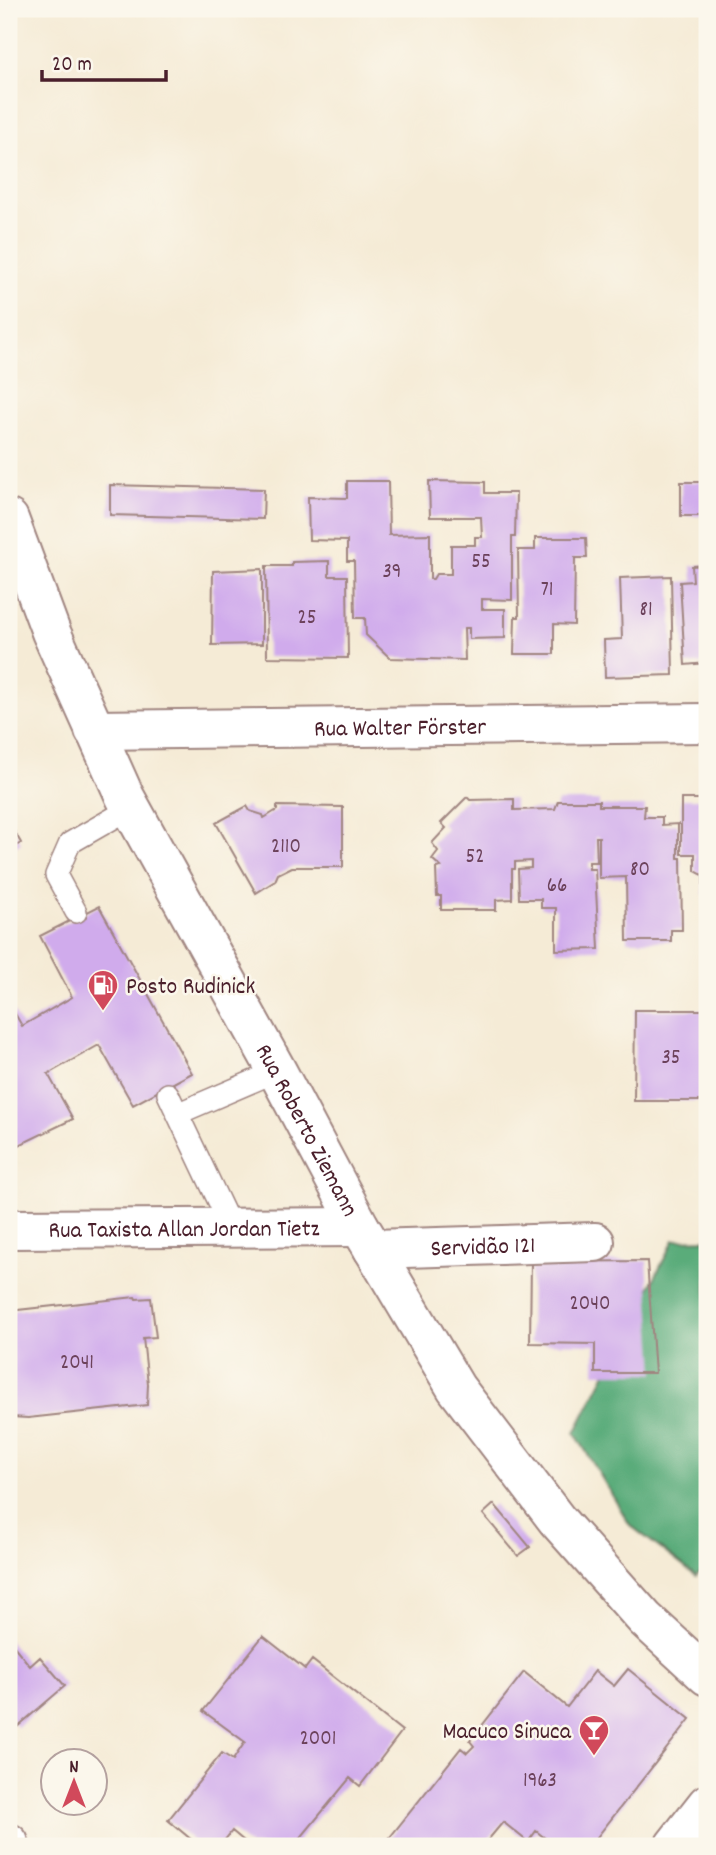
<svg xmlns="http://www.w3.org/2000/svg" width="716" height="1855" viewBox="0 0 716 1855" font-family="Dekko,sans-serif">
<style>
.forest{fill:#5aac7a;stroke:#526652;stroke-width:2}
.building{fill:#d0abec}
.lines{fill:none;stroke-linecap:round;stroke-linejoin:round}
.service-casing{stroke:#a08580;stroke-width:24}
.minor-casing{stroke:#a08580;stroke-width:42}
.secondary-casing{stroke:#a08580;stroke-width:42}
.service{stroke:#fff;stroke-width:21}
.minor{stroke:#fff;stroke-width:38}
.secondary{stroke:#fff;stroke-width:38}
.labels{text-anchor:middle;stroke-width:5;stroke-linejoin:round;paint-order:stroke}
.number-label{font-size:21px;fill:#6c425b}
.street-label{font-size:24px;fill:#4a1f2b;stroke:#fbf7ec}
.poi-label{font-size:24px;fill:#4a1f2b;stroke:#fbf7ec;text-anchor:start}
</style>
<rect width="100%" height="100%" fill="#fbf7ec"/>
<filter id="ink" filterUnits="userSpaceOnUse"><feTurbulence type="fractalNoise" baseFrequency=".0143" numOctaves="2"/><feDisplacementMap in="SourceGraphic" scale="14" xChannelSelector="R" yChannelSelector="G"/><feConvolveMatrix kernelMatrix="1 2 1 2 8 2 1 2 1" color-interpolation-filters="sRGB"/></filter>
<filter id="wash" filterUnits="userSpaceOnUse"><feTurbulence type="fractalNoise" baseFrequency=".00686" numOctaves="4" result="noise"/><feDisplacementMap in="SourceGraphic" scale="28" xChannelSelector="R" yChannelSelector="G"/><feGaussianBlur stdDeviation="1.57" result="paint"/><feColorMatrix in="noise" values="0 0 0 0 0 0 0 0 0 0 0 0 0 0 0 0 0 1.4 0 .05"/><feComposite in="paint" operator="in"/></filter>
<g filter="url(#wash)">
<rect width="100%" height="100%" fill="#f5ebd6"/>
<path class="forest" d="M707 1239V1566L696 1576 630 1525 575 1433 674 1240Z"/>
<g id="blocks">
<path class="building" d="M347 481H388L389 535 430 534V579H433L436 574H451V545H475V537H482L481 517H430L429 481 485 482V493H516L515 537H512V600L482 599V609H505V638L469 639V628H464L465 660 390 658 366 635 365 618H355L354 561H347V541L309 540 308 497 347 498Z
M681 482H707V516H681Z
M110 485 264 489 263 519 110 515Z
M535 538H586L587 558H575L574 625 554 624V654H514L515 617H519L518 550H535Z
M329 561V576H347L348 658 267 657 266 566H292V562Z
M707 565V663L685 665 680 582 693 581 692 566Z
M262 569V644L212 645 213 571Z
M671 576 673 675 605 677 604 640 622 639 620 578Z
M467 797 470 800 514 799V810L555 809 558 801H599V806H645L644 817H662V825L678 824V858H681L682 930H671V941H627L626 877 599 878V837H596L597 862H589V869H595L599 949 556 950V908H541V899H519L518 869 531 868V861L515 862V869H512V899L496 900V910H441V896H437L436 868 441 867 432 859 438 851 432 843 446 828 441 823Z
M681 799H707V894H703V875L695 871V854H681Z
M247 806 250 811 263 815 264 818 277 810V806L343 807V867H292L278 874 275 881 256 893 216 823Z
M9 822 21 843 11 849 9 846Z
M99 906 192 1073 133 1105 99 1045 48 1074 73 1119 9 1150V1003L22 1026 72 997 40 936Z
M635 1010H707V1101H634Z
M647 1261 655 1373H595V1344L530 1343 531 1262Z
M135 1297 136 1299 151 1298 156 1337 143 1338 148 1384 147 1405 28 1418 12 1417 9 1406V1311Z
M494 1504 530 1547 518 1556 483 1514Z
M263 1636 305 1669 312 1660 402 1731 360 1786 350 1778 294 1846H250L232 1831 220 1846H199L168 1820 222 1753 233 1760 245 1742 203 1711Z
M9 1640 30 1666 40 1657 65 1686 17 1727 9 1717Z
M628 1669 690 1719 590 1846H580L574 1842 570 1846H555L536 1831 528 1842 503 1822 483 1846H383L461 1748 467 1753 474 1746 470 1741 524 1672 567 1707 595 1671 614 1686Z"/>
</g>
</g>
<g filter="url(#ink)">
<use href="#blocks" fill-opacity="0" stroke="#a08580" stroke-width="2"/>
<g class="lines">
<g class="service-casing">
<path id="service" d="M76 912 56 875 70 843 131 808
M168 1094 232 1229
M179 1113 277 1071"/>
</g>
<g class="minor-casing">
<g id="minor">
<path id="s1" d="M94 730 707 723"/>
<path id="s2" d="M9 1229 360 1227"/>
<path id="s3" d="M373 1249 595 1242"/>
<path d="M674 1846 707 1804"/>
</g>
</g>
<g class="secondary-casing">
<g id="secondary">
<path id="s4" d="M9 519 51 632 125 797 277 1071 360 1227 456 1388 557 1520 645 1619 707 1676"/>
<path d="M9 1843 10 1846"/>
</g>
</g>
<use href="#service" class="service"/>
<use href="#minor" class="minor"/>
<use href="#secondary" class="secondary"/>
</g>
</g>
<defs>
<g id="fuel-pin" transform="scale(1.575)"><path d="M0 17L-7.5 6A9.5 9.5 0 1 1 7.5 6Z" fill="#d1495b" stroke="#fbf7ec"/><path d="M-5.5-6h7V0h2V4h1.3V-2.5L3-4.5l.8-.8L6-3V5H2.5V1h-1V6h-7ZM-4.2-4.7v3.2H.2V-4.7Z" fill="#fff"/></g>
<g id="bar-pin" transform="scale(1.575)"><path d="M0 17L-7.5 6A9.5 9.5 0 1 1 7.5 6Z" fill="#d1495b" stroke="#fbf7ec"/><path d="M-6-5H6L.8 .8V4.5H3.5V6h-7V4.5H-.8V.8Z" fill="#fff"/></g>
</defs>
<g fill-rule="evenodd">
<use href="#fuel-pin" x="103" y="985"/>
<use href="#bar-pin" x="594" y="1730"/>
</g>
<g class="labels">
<g class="number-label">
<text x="481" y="567">55</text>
<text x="392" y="577">39</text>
<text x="547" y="595">71</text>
<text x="646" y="615">81</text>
<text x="307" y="623">25</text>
<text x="286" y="852">2110</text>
<text x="475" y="862">52</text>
<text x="640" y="875">80</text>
<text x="557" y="891">66</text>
<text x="671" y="1063">35</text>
<text x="590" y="1309">2040</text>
<text x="77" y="1368">2041</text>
<text x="318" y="1744">2001</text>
<text x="540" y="1786">1963</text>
</g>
<g class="street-label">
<text dy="8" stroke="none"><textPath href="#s1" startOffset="306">Rua Walter Förster</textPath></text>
<text dy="8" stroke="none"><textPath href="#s4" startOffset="681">Rua Roberto Ziemann</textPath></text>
<text dy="8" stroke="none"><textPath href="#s2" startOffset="175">Rua Taxista Allan Jordan Tietz</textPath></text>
<text dy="8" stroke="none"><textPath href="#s3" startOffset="110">Servidão 121</textPath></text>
</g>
<g class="poi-label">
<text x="126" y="993">Posto Rudinick</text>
<text x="571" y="1738" text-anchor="end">Macuco Sinuca</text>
</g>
</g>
<rect width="716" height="1855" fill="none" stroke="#fbf7ec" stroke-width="35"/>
<g transform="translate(74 1782)"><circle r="33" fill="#fbf7ec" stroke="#b4a19f" stroke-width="2"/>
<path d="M0-5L12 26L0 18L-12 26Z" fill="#d1495b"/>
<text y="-10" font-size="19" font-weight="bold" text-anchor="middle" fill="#4a1f2b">N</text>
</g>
<path d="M42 70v10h124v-10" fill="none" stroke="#4a1f2b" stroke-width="3.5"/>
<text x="52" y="70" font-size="21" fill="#4a1f2b" stroke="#fbf7ec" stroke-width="5" paint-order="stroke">20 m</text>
</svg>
